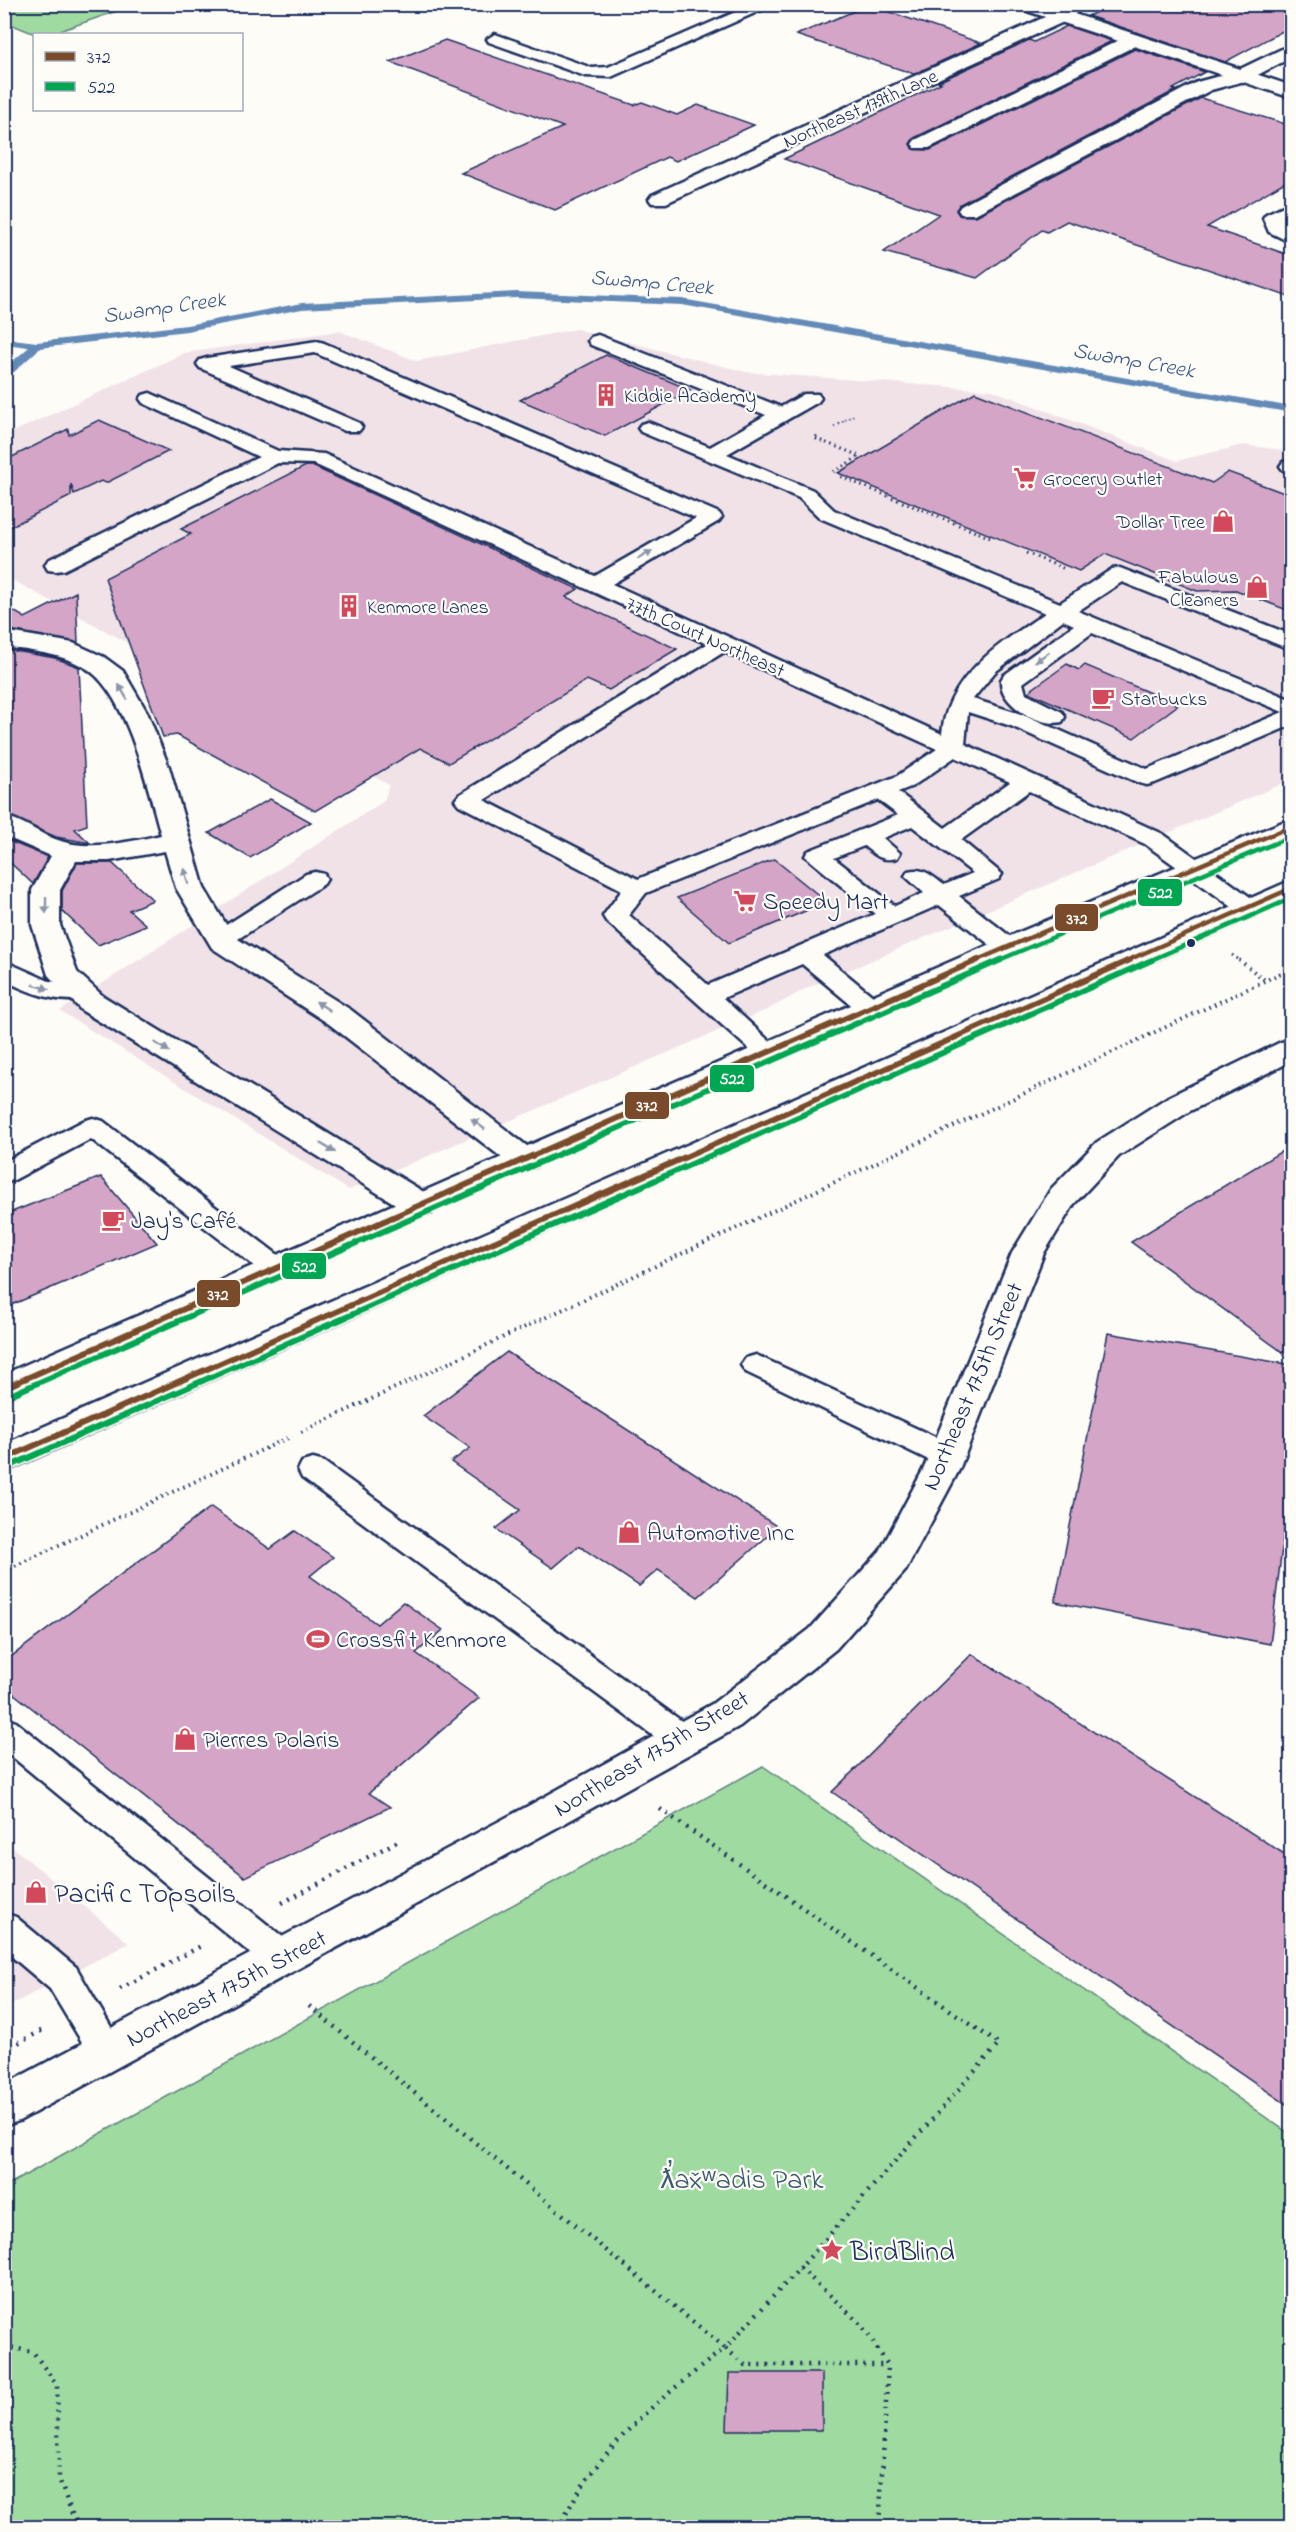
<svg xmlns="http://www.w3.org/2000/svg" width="1296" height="2532" viewBox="0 0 1296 2532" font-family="'Indie Flower',sans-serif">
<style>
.built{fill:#f1e2e8}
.green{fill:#9fdaa0;stroke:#5d847f;stroke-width:1.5}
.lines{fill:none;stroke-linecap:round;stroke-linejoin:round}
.stream{fill:#648ab6;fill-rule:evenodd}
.building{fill:#d4a5c6;stroke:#1b2f5e;stroke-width:1.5}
.lane-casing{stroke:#1b2f5e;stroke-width:5}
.street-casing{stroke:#1b2f5e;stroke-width:5}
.secondary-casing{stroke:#1b2f5e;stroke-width:5}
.primary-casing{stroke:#1b2f5e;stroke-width:5}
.path-far3{stroke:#1b2f5e;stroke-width:2;stroke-dasharray:1 3;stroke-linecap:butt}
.path-far2{stroke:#1b2f5e;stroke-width:3;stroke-dasharray:1.5 4;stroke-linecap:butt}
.path-far1{stroke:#1b2f5e;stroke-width:4;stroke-dasharray:1.5 4.5;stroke-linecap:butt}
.path{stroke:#1b2f5e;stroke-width:4.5;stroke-dasharray:2 6;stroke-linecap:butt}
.lane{fill:#fdfcf7;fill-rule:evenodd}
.street{fill:#fdfcf7;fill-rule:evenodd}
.secondary{fill:#fdfcf7;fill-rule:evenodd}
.primary{fill:#fdfcf7;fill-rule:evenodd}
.bus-1-far1-casing{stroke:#fdfcf7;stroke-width:8}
.bus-1-casing{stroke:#fdfcf7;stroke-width:10}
.bus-2-far1-casing{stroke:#fdfcf7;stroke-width:8}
.bus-2-casing{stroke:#fdfcf7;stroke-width:10}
.bus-1-far1{stroke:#7a4b2a;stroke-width:4.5}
.bus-1{stroke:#7a4b2a;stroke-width:6}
.bus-2-far1{stroke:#00a651;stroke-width:4.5}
.bus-2{stroke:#00a651;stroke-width:6}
.oneway{fill:#8c96aa}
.bus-dot{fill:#1b2f5e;stroke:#fdfcf7;stroke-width:2}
.labels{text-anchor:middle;stroke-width:4.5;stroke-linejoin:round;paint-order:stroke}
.far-street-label{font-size:20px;fill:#1b2f5e;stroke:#fdfcf7}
.far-poi-label{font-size:20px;fill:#1b2f5e;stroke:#fdfcf7;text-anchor:start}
.far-water-label{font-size:22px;font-style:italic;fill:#3f5d8a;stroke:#fdfcf7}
.poi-label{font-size:24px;fill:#1b2f5e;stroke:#fdfcf7;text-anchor:start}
.street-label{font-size:24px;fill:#1b2f5e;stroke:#fdfcf7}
.near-poi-label{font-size:28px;fill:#1b2f5e;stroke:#fdfcf7;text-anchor:start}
.near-park-label{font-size:28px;fill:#3c5a6e;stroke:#fdfcf7}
.line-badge{stroke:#fdfcf7;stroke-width:2}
.badge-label{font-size:16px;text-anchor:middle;font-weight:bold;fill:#fff}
</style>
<rect width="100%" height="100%" fill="#fdfcf7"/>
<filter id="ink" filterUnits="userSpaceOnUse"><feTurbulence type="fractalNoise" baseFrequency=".0167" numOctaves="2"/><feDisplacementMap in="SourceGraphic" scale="12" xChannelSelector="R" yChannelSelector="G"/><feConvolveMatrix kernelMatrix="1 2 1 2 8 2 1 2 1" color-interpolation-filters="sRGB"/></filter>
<g filter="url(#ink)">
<path class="built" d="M576 329 746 372 992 390 1177 461 1243 445 1291 451V780L805 989 769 1009 349 1190 60 1011 384 801 389 785 5 576 4 436 185 353 339 331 417 361Z
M4 1840 129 1943 5 2008H4Z"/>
<path class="green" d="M4 5 5 4 134 5 51 34H35L5 22Z
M763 1766 1291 2135V2527H5L4 2187Z"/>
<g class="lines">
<path class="stream" d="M516 292 682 299 1292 407V413L682 305 516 298 302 309 187 331 40 348 14 372 4 376V369L29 347 4 344V338L37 342 187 325 302 303Z"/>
</g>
<path class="building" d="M1113 4H1292V26L1225 62 1088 16Z
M869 5 981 43 914 74 796 35Z
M1067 26 1112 41 914 138 910 144 913 149 930 150 1135 49 1205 72 1173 89 1176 90 960 204 956 210 959 215 976 216 1201 98 1292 126V178L1207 227 1292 256V298L1067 221 1047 232 1042 230 977 278 884 252 939 214 784 159 941 83 938 82 1029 40 1034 42Z
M445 40 634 105 642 102 677 115 698 105 754 125 676 161 667 157 555 210 461 173 563 127 390 62Z
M606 355 691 390 605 436 520 400Z
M975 392 1212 483 1228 472 1292 496V612L1236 590 1197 591 1105 554 1079 571 838 473Z
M99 420 169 451 106 483 101 481 74 494 71 484V496L4 530V461L68 429 69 435Z
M306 466H312L578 589 566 597 677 649 609 690 587 680 449 763 420 748 315 811 177 735 163 737 105 578 191 534 181 529Z
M76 592 78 643 4 629V605L25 618Z
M4 649 55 658 79 667 87 825 75 829 90 843 56 837 4 814Z
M1067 664 1079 670 1085 665 1178 705 1134 738 1028 692Z
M270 799 311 822 250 858 209 833Z
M4 839 48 857 33 884 4 857Z
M774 859 827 902 729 943 677 898Z
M77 863H112L153 900 129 910 146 925 98 945 62 911V891Z
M1292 1145V1359L1131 1242Z
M101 1177 157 1243 4 1308V1215Z
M1108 1333 1292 1365V1468L1270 1644 1055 1602Z
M507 1352 778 1527 698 1597 658 1570 639 1586 579 1546 553 1568 496 1529 520 1510 451 1462 470 1448 423 1416Z
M211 1507 270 1549 295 1531 333 1557 310 1576 377 1624 403 1602 443 1630 416 1653 479 1698 369 1793 390 1807 245 1877 4 1686V1662Z
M972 1654 1292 1859V2108L832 1792Z
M729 2373H822V2430H727Z"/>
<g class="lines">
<g class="lane-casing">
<path id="lane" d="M754 4H775L611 77 585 76 489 42 487 39 495 34 592 68 608 67Z
M598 335 781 407 804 394H818L821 398 818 402 727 454 813 490 834 510 1060 603 1112 569 1120 568 1292 635V650L1122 582 1078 611 1292 700V725L1155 783 1147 785 1139 783 1011 726 968 712 965 744 1163 834 1257 902 1260 907 1257 912 1248 914 1239 912 1145 844 1029 791 961 840 1002 874 999 879 959 896 1017 942 1021 947 1017 952 1008 955 999 952 939 905 823 955 880 1002 884 1008 880 1014 871 1016 862 1014 802 964 723 998 781 1052 777 1058 768 1060 759 1058 606 921 603 916 622 890 459 805 455 800 459 795 707 644 314 464 278 463 64 570 56 571 48 570 45 565 48 560 259 457 143 403 140 399 143 395 150 393 278 451 324 454 595 576 696 518 315 353 229 366 359 423 362 427 359 431H345L200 368 197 364 200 360 207 358 317 341 324 343 719 513 722 517 719 521 612 584 942 734C947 676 1001 643 1045 613L820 518 799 498 641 432 638 428 641 424 648 422 710 447 766 415 591 345 588 341 591 337ZM1063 620 1074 625 1004 675 1001 680C999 705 1040 727 1062 722L1065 717 1062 712 1026 694 1023 683 1092 633 1283 712 1147 769 1027 716 973 699 995 672ZM724 652 937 749 897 776 638 879 484 800ZM955 757 1010 782 945 828 898 792 913 786ZM878 800 898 815 808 851 805 856 875 914 708 985 629 915 646 893ZM912 826 973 873 944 885C932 876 924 867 908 871L905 876 924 893 895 906 834 858 864 846C875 855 882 862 897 858L900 853 883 838Z
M1290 460H1292V473L1283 470 1280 466 1283 462Z
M315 872 324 874 327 879 324 884 230 944 221 947 212 944 208 939 212 934 306 874Z
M4 961 49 981 90 986 94 992 90 998C62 1005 29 993 4 980Z
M93 1118 103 1121 286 1261 290 1268 286 1275 276 1278 266 1275 91 1139 14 1180 4 1183V1162L83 1121Z
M756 1355 957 1447 961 1455 957 1463 946 1466 935 1463 746 1372 741 1365 746 1358Z
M313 1459 324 1462 694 1730 699 1739 694 1748 682 1752 670 1748 302 1478 298 1470 302 1462Z
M4 1718 16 1722 294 1946 299 1957 294 1968 281 1972 268 1968 4 1750Z
M4 1913 16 1917 76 1967 125 2051 120 2062 107 2067 94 2062 50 1989 4 1950Z"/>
</g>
<g class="street-casing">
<path id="street" d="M1065 4H1086L1068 20 666 203H652L649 199 652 195 1056 12Z
M1132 34 1139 36 1141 40 1139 44 929 148H915L912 144 915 140Z
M1292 44V57L1248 80 1211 90 975 214H961L958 210 961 206 1197 82 1234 72Z
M1292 202V216L1284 220 1285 225 1292 228V243L1269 232 1263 218 1266 214Z
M4 631 73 643 104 657 123 671 147 712 169 767 204 888 233 936 351 1010 536 1153 541 1160 536 1167 525 1170 514 1167 329 1024 212 948 176 888 165 851 109 861H76L60 890V925L77 972 103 996 432 1197 437 1205 432 1213 421 1216 410 1213 81 1010 48 975 32 925V890L51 856 4 836V816C22 820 38 833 55 839 88 852 128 842 161 835 148 790 127 690 84 667 59 653 32 651 4 647Z"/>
</g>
<g class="secondary-casing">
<path id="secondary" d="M1015 4H1044L1292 86V98L1018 8Z
M1292 1040V1061L1190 1111 1119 1156 1074 1204 1044 1253 959 1470 911 1560 906 1570 836 1649 740 1726 556 1828 19 2121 4 2126V2085L528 1806 712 1704 810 1629 880 1551 923 1470 1012 1253 1051 1189 1097 1142 1168 1097 1281 1042Z"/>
</g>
<g class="primary-casing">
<path id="primary" d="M1292 818V836L1018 953 4 1400V1374L998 941Z
M1292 880V899L4 1472V1444Z"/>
</g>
<path class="path-far3" d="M842 422 854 415"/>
<path class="path-far2" d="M834 427 844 421
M817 436 814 438 860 456 833 472
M841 477 993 539
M1026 553 1065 569
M1232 955 1241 961"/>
<path class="path-far1" d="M1239 960 1265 980
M301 1432 1292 968
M4 1571 292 1436"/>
<path class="path" d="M660 1809 999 2044 800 2268
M282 1903 400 1840
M120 1989 201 1946
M309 2006 725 2348 800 2268 861 2324 888 2365 879 2528
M4 2050 45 2029
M4 2346 33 2352 57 2385 59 2479 74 2519 84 2528
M559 2528C597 2447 656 2402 725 2348L745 2365H887"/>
<use href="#lane" class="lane"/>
<use href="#street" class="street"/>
<use href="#secondary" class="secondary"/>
<use href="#primary" class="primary"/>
<g class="bus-1-far1-casing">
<path id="bus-1-far1" d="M975 961 1292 826
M1126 961 1292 888"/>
</g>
<g class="bus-1-casing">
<path id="bus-1" d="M4 1388 978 960
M4 1459 1130 960"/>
</g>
<g class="bus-2-far1-casing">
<path id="bus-2-far1" d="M997 961 1292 836
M1149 961 1292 898"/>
</g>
<g class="bus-2-casing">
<path id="bus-2" d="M8 1396 1001 960
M8 1467 1152 960"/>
</g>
<use href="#bus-1-far1" class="bus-1-far1"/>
<use href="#bus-1" class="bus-1"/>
<use href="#bus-2-far1" class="bus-2-far1"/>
<use href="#bus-2" class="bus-2"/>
</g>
<defs><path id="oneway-solid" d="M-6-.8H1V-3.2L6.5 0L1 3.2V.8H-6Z" transform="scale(1.5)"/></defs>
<g class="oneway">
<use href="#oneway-solid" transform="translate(645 555) rotate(-30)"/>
<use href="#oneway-solid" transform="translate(1042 657) rotate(146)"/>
<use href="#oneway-solid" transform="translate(123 692) rotate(-120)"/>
<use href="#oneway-solid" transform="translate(186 876) rotate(-106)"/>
<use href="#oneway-solid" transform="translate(46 905) rotate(90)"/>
<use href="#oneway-solid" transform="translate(41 987) rotate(17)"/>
<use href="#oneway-solid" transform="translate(323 1006) rotate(-147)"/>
<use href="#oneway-solid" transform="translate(162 1047) rotate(32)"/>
<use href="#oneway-solid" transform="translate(478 1124) rotate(-142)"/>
<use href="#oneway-solid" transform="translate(328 1148) rotate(31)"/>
</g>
</g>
<defs>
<g id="building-bare" transform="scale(1.8)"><path d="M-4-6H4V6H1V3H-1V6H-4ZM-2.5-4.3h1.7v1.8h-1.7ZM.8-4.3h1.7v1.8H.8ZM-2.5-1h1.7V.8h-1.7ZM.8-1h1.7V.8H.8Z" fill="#d1495b" stroke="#fdfcf7" stroke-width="2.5" paint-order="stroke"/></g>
<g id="supermarket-bare" transform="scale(1.8)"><path d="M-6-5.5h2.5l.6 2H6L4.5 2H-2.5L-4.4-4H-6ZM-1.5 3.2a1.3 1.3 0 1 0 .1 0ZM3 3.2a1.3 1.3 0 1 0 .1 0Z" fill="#d1495b" stroke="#fdfcf7" stroke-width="2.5" paint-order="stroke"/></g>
<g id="shop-bare" transform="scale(1.8)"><path d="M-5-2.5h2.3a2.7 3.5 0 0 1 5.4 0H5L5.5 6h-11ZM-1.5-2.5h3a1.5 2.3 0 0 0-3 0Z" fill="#d1495b" stroke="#fdfcf7" stroke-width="2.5" paint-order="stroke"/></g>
<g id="cafe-bare" transform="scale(1.8)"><path d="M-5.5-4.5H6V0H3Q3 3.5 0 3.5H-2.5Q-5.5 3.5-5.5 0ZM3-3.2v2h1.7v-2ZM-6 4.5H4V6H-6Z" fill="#d1495b" stroke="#fdfcf7" stroke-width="2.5" paint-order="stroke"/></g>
<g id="stadium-bare" transform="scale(1.8)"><path d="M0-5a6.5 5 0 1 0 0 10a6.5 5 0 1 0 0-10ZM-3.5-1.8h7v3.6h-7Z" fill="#d1495b" stroke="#fdfcf7" stroke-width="2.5" paint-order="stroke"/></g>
<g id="sight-bare" transform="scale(1.8)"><path d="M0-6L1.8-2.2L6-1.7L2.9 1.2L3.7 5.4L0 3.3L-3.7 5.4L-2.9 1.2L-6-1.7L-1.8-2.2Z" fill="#d1495b" stroke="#fdfcf7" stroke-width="2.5" paint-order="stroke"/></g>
</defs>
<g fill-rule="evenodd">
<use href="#building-bare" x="606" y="395"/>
<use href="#supermarket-bare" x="1025" y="478"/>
<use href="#shop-bare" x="1223" y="521"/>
<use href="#shop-bare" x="1257" y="587"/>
<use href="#building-bare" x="349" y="606"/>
<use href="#cafe-bare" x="1103" y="698"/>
<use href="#supermarket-bare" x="745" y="901"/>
<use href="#cafe-bare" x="113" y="1220"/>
<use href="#shop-bare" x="629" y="1532"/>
<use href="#stadium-bare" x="318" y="1639"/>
<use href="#shop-bare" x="185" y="1739"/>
<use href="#shop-bare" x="36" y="1892"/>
<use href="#sight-bare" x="832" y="2250"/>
</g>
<circle class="bus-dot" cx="1191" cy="943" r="5"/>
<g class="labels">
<g class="far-street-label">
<text transform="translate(860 108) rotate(-24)" y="7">Northeast 179th Lane</text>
<text transform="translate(706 636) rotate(24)" y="7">77th Court Northeast</text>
</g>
<g class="far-poi-label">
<text x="624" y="402">Kiddie Academy</text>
<text x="1043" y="485">Grocery Outlet</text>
<text x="1205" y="528" text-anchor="end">Dollar Tree</text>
<text x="1239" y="583" text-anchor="end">Fabulous<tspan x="1239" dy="23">Cleaners</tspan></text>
<text x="367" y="613">Kenmore Lanes</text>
<text x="1121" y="705">Starbucks</text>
</g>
<g class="far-water-label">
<text transform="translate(652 281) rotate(5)" y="8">Swamp Creek</text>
<text transform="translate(164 306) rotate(-8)" y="8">Swamp Creek</text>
<text transform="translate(1134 359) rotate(10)" y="8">Swamp Creek</text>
</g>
<g class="poi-label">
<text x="763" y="909">Speedy Mart</text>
<text x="131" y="1228">Jay's Café</text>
<text x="647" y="1540">Automotive Inc</text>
<text x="336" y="1647">Crossfit Kenmore</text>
<text x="203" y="1747">Pierres Polaris</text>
</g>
<g class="street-label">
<text transform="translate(972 1386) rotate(-67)" y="8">Northeast 175th Street</text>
<text transform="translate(651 1753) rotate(-31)" y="8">Northeast 175th Street</text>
<text transform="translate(226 1988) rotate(-28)" y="8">Northeast 175th Street</text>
</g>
<g class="near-poi-label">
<text x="54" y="1902">Pacific Topsoils</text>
<text x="850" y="2260">BirdBlind</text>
</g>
<g class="near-park-label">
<text x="742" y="2188">ƛ̕ax̌ʷadis Park</text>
</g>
</g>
<g class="line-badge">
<rect x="1137" y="878" width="46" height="29" rx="6" fill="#00a651"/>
<rect x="1054" y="903" width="45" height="29" rx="6" fill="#7a4b2a"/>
<rect x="709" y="1064" width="46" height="29" rx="6" fill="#00a651"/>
<rect x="624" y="1091" width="46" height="29" rx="6" fill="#7a4b2a"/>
<rect x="281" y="1252" width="46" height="28" rx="6" fill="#00a651"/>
<rect x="196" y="1279" width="45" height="29" rx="6" fill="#7a4b2a"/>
</g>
<g class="badge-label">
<text x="1160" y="898">522</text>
<text x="1077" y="924">372</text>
<text x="732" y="1084">522</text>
<text x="647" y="1111">372</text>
<text x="304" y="1272">522</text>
<text x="218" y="1300">372</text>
</g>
<rect width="1296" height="2532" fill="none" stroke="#fdfcf7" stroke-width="24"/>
<rect x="12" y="12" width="1272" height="2508" fill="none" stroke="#1b2f5e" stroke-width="2" filter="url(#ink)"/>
<rect x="33" y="33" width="210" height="78" fill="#fdfcf7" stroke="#a3aaba" stroke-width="1.5"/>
<rect x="45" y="52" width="30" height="9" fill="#7a4b2a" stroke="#a3aaba" stroke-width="1.5"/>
<text x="87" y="63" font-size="18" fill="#1b2f5e">372</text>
<rect x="45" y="82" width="30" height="9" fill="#00a651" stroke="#a3aaba" stroke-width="1.5"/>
<text x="87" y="93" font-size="18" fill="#1b2f5e">522</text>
</svg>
